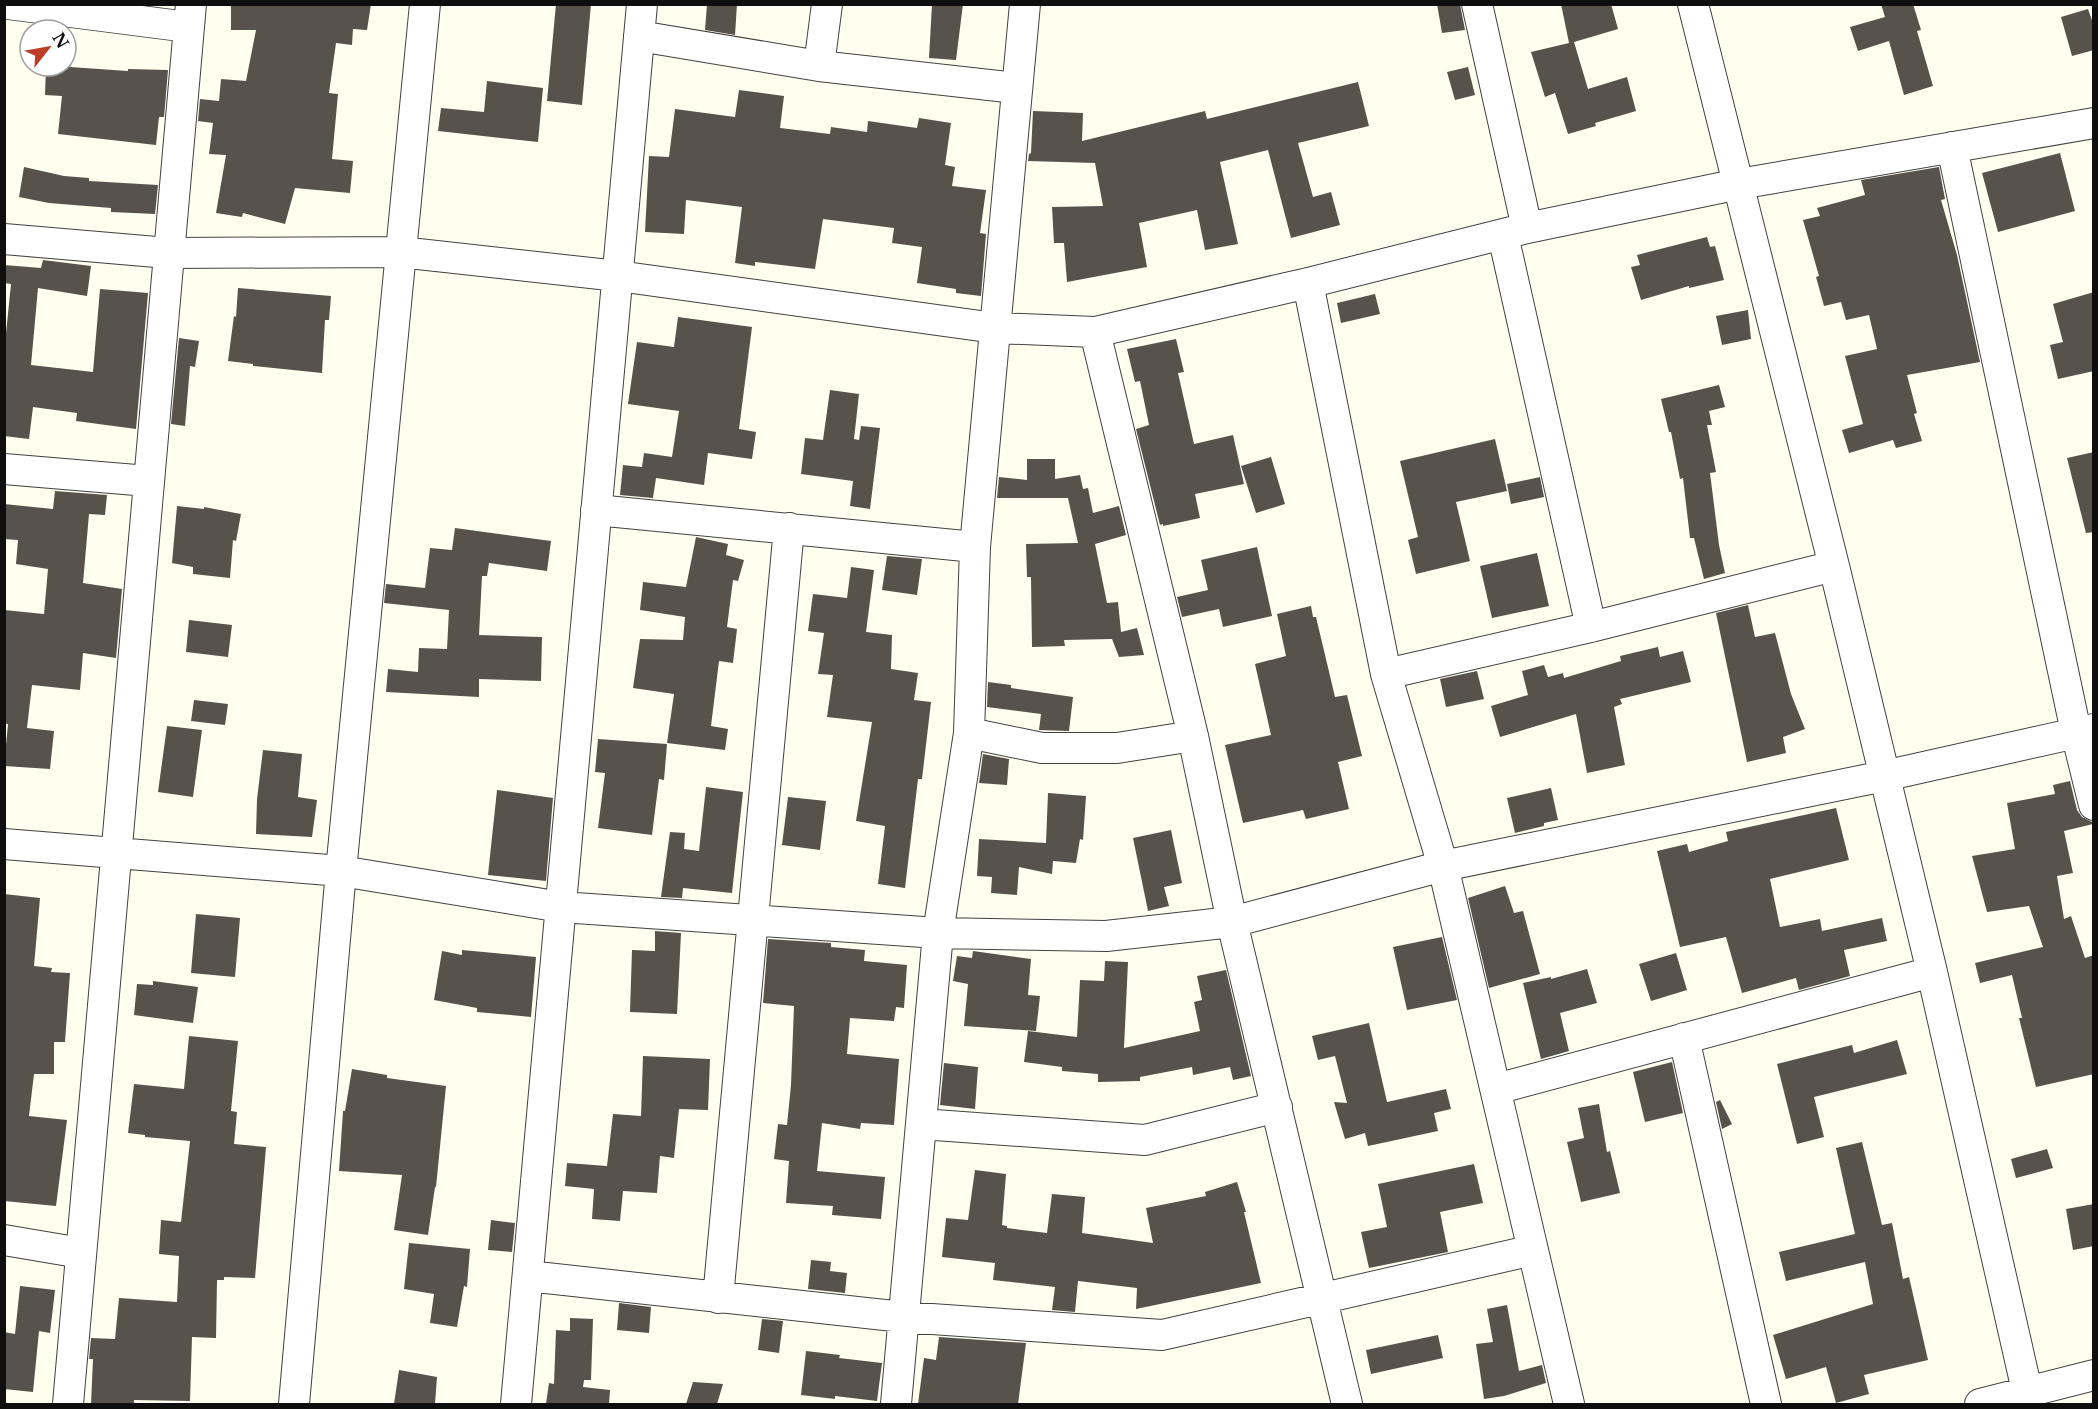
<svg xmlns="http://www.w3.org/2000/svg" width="2098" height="1409" viewBox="0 0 2098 1409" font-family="'Libre Baskerville',serif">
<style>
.building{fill:#57524b}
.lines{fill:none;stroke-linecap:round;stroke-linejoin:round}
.minor-casing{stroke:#414141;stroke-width:32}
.minor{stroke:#fff;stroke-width:30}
</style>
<rect width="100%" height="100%" fill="#fffff0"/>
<path class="building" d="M231 4H371L367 30 353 29 352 45 336 43 329 93 338 94 332 159 353 161 350 193 295 188 285 224 243 213 242 217 216 213 226 155 209 154 213 123 198 121 200 99 219 101 221 79 246 81 256 30H231Z
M556 4H591L582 105 547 101Z
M707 4H737L735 35 705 30Z
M932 4H963L956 60 929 58Z
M1437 4H1460L1465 30 1442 33Z
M1561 4H1611L1618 29 1574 42 1588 89 1627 77 1636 111 1595 123 1596 126 1568 134 1555 93 1545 97 1531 52 1569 43Z
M1881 4H1913L1921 30 1917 31 1933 86 1904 95 1889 41 1858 51 1850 27 1885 17Z
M2088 9 2094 26V50L2072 56 2061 17Z
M66 56H71L70 67 128 71V69L168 70 164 117H159L156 145 58 134 62 96 45 95 46 66H66Z
M1468 67 1475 95 1455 100 1447 72Z
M487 81 543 88 538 142 438 131 441 108 484 112Z
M1358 82 1369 126 1298 143 1313 197 1331 192 1340 225 1291 238 1268 150 1220 162 1238 244 1205 250 1197 210 1139 223 1147 267 1067 282 1064 243H1054L1052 207 1103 206 1095 163 1028 161 1029 154 1031 153 1033 111 1083 113 1082 141 1205 111 1207 119Z
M739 90 784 96 780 128 830 134 831 127 867 132 868 121 917 128 919 118 951 123 945 165 955 167 952 186 986 190 980 233 986 234 981 296 956 293V289L917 283 922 247 892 243 894 228 823 219 815 269 755 262V266L735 263 742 207 686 200 684 234 645 232 649 156 669 157 675 109 735 117Z
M2060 153 2075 211 1998 232 1982 173Z
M24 167 64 176 89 178V181L158 185 155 214 111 212V208L49 203 19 197Z
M1939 167 1945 199 1941 200 1957 255 1980 362 1907 375 1917 413 1914 414 1922 441 1896 448 1893 440 1849 453 1842 430 1863 424 1845 356 1877 349 1869 315 1846 320 1841 302 1824 306 1816 277 1819 276 1803 220 1820 216 1817 208 1865 195 1861 180Z
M1707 237 1710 247 1715 246 1724 280 1689 288V286L1641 300 1631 267 1640 265 1637 255Z
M43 260 91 266 87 296 38 288 31 365 93 372 100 289 148 293 136 429 76 421 77 413 33 407 29 439 4 436V353L11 284 4 283V265L41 268Z
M238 288 331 296 329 320H325L322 373 253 366V364L228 361 234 316 236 317Z
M2094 292V371L2058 379 2050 345 2063 342 2053 304Z
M1375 294 1380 314 1341 323 1337 303Z
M1748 310 1751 339 1722 345 1716 316Z
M678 317 752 327 739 429 756 432 752 459 708 453 704 485 656 478 653 498 620 495 623 465 642 467 644 453 672 457 679 411 628 404 637 342 674 347Z
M179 338 199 341 195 367 190 366 185 426 171 424Z
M1176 339 1184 372 1178 373 1194 444 1233 435 1244 484 1195 494 1200 518 1163 526V524L1160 525 1136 429 1149 425 1140 381 1135 382 1127 349Z
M1719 385 1725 407 1709 411 1712 425H1707L1716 472 1710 473 1719 545 1725 573 1704 579 1694 538H1690L1683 478 1680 479 1671 432H1669L1661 399Z
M830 390 859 394 854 439 859 440 861 426 880 428 870 509 850 506 853 481 801 474 805 438 823 440Z
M1495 439 1507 491 1456 502 1470 561 1416 574 1408 540 1418 537 1400 461Z
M2094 452V532L2086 533 2067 458Z
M1271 457 1285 504 1256 513 1241 466Z
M1027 459H1055V479L1080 475 1083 489 1088 488 1093 513 1119 506 1126 535 1095 544 1107 603 1118 602 1121 632 1137 628 1144 655 1119 657 1112 639 1064 640 1065 646 1032 647 1031 577H1027L1026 544 1078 543 1068 498H997L999 477 1027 480Z
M1540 477 1544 497 1511 504 1507 484Z
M55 491 107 495 105 515 89 514 83 583 122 589 116 658 83 653 80 690 32 685 27 728 54 731 50 769 4 766 8 724H4V610L44 614 48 569 16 564 18 540 4 539V504L53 509Z
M177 506 204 509V507L241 514 236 541 233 540 230 578 193 574V567L172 563Z
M455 528 551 541 547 571 489 563 487 576H482L479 635 542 637 541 681 479 679V697L386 692 388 669 418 672 419 648 447 649 449 610 384 603 386 584 425 588 430 548 452 550Z
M696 537 728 544 726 555 744 560 738 581 733 580 727 627 737 629 733 663 719 661 711 726 728 729 725 750 667 743 674 694 633 688 640 639 683 640 685 617 640 610 643 582 686 587Z
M1257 547 1272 616 1223 627 1219 609 1182 617 1177 597 1208 590 1201 560Z
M1537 553 1549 606 1492 618 1480 566Z
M887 556 922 559 917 595 882 590Z
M851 567 874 570 866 632 892 635 891 669 918 673 914 700 931 702 922 779H918L905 888 878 884 885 826 856 821 872 722 827 717 833 675 818 674 824 633 808 631 813 594 847 598Z
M1748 605 1755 637 1775 633 1791 694 1805 729 1783 737 1786 753 1747 762 1716 613Z
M1311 606 1313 617H1316L1335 697 1347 695 1362 756 1338 762 1349 809 1306 819 1303 810 1243 823 1225 745 1271 735 1255 664 1286 656 1277 614Z
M189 620 232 625 228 657 186 652Z
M1658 647 1660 657 1683 651 1691 682 1620 699 1622 704 1614 707 1625 765 1587 773 1576 714 1500 737 1491 706 1528 695 1522 671 1544 665 1548 677 1563 673 1564 678 1621 661 1620 656Z
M1477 671 1484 699 1446 707 1440 679Z
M988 682 1011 685V688L1073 697 1069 731 1039 730 1041 714 987 707Z
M194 700 228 704 225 725 191 721Z
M167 726 202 730 193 797 158 792Z
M598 739 667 744 664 780 659 779 652 835 598 828 605 773 595 772Z
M263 750 302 754 298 797 317 800 312 837 256 834 257 799Z
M983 754 1009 759 1007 785 979 783Z
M2070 781 2077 810 2082 817 2092 822 2093 824 2064 831 2073 873 2057 876 2064 919 2071 916 2085 958 2094 955V1074L2036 1087 2019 1018H2022L2012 975 1980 983 1975 963 2043 947 2029 906 1987 912 1972 856 2015 849 2007 803 2055 794 2053 785Z
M706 787 743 792 732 893 683 888 682 898 661 897 670 832 685 833 684 849 699 851Z
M1551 788 1558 820 1544 823V826L1515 833 1507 798Z
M497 790 553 798 546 881 488 875Z
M1048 793 1086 796 1083 840 1080 839 1076 863 1053 861 1052 874 1019 867 1017 895 991 893 992 877 977 876 979 839 1046 843Z
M788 797 826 801 820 850 782 845Z
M1836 808 1849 860 1770 879 1780 927 1820 919 1822 931 1882 918 1887 941 1844 950 1850 976 1799 990 1796 978 1742 993 1726 937 1680 947 1657 851 1687 844 1689 852 1728 841 1726 832Z
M1171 830 1182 883 1164 887 1169 906 1148 911 1133 838Z
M1505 886 1514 913 1523 911 1540 974 1489 988 1468 898Z
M4 894 40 898 34 966 52 968 51 972 70 973 65 1042H54V1074H34L29 1116 67 1120 56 1206 4 1201Z
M196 914 240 918 235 977 191 973Z
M655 931 681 933 677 1014 630 1012 632 950 655 951Z
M1442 937 1457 1000 1407 1010 1393 947Z
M768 939 831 943V947L865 950 864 961 907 965 904 1008 896 1007 894 1021 850 1018 847 1054 899 1059 894 1125 861 1123 860 1129 822 1123 817 1171 885 1177 881 1219 832 1215 833 1206 786 1203 789 1161 774 1159 778 1124 787 1125 791 1085 794 1006 763 1003Z
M462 950 536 957 531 1017 477 1012V1008L434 1000 442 951 462 955Z
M973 951 1031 959 1028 995 1040 996 1036 1031 964 1026 968 984 953 981 957 956 972 958Z
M1676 953 1687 990 1651 1001 1639 964Z
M1105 961 1128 962 1124 1048 1200 1031 1194 1002 1202 1000 1197 976 1226 970 1251 1076 1233 1080 1230 1067 1193 1075 1192 1067 1140 1077V1081L1098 1082V1074L1062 1071V1067L1024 1062 1028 1031 1077 1037 1080 980 1104 981Z
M1587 969 1597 1003 1560 1013 1569 1051 1541 1059 1523 983 1551 977V979Z
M153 981 198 987 193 1023 134 1015 137 984 153 985Z
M1369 1023 1387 1102 1446 1089 1451 1109 1434 1113 1438 1131 1368 1146 1365 1133 1345 1139 1334 1102 1347 1103 1335 1056 1318 1060 1312 1036Z
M189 1036 238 1041 231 1111 237 1112 234 1144 266 1147 255 1278 224 1277V1280H217L216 1338 192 1337 190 1401 134 1400V1404H91L93 1359H89L91 1338 115 1339 119 1298 177 1302 179 1256 159 1254 161 1220 181 1222 190 1141 145 1137V1135L128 1133 134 1084 184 1089Z
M1897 1040 1907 1074 1814 1097 1824 1137 1797 1144 1777 1064 1852 1045 1854 1053Z
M643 1056 710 1059 708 1110 679 1109 674 1158 660 1156 657 1193 623 1191 620 1221 592 1219 594 1189 565 1186 567 1163 607 1166 613 1114 641 1116Z
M1672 1062 1683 1113 1645 1122 1633 1072Z
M944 1063 978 1067 975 1109 940 1105Z
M352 1069 387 1075V1078L446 1086 436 1187H435L428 1235 394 1230 402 1175 339 1171 343 1111H345Z
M1720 1100 1732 1124 1722 1129 1716 1102Z
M1599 1104 1607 1152 1610 1151 1620 1193 1581 1202 1567 1142 1584 1138 1578 1108Z
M1862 1142 1882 1225 1892 1223 1903 1279 1909 1277 1928 1360 1864 1375 1869 1394 1836 1403 1826 1367 1786 1379 1773 1335 1873 1304 1865 1262 1786 1281 1779 1252 1855 1234 1836 1148Z
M2047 1149 2053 1168 2016 1178 2011 1159Z
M1474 1164 1483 1203 1440 1212 1448 1252 1369 1268 1361 1232 1387 1227 1378 1184Z
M975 1170 1006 1174 1002 1225 1007 1226V1228L1047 1233 1052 1194 1085 1197 1082 1233 1153 1243 1146 1208 1206 1196 1205 1192 1237 1182 1246 1212H1244L1261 1283 1136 1309 1137 1288 1078 1281 1075 1312 1052 1310 1055 1287 993 1280 995 1263 942 1257 946 1218 968 1220Z
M2094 1204V1246L2073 1250 2066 1209Z
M491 1220 515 1223 512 1252 488 1250Z
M409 1243 470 1249 467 1287 464 1286 457 1327 430 1323 434 1294 404 1289Z
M811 1260 831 1262 830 1271 847 1273 845 1293 808 1289Z
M20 1286 55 1290 50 1333 39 1331 33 1392 4 1389V1332L15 1334Z
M619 1303 651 1307 649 1333 617 1330Z
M1507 1305 1519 1371 1542 1365 1546 1383 1504 1396 1484 1399 1476 1344 1493 1342 1487 1309Z
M570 1318 593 1319 591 1380H584L583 1387 610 1390 609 1404H546L549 1383 554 1384 556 1330 570 1331Z
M762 1319 783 1321 779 1353 758 1350Z
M1438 1335 1443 1358 1371 1374 1366 1350Z
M939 1337 1026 1343 1018 1404H918L924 1358 936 1360Z
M806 1351 840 1355 839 1358 882 1363 877 1401 835 1396V1399L801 1395Z
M399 1370 437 1377 435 1404H394Z
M693 1382 723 1384 717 1404H686Z"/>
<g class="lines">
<g class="minor-casing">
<path id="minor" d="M8 4 188 27
M1477 4 1527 228
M1693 4 1834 566 1932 972 2030 1404
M639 36 819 66 1016 88
M819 66 827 4
M1952 147 2076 732 2094 805
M1503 235 1591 627
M4 239 168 253 400 252 618 276 995 328 1095 332 1308 283 1527 228 1739 184 2094 123
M1308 283 1386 674 1443 866 1569 1404
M1095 332 1193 736 1232 922 1347 1404
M4 469 148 481
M596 510 975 547
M1386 674 1591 627 1834 566
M969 733 1042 748H1117L1193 736
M4 844 341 871 561 907 938 933 1106 936 1232 922 1443 866 1884 776 2094 729
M1684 1038 1766 1404
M1496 1089 1932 972
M921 1124 1145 1140 1277 1107
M4 1240 81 1253
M528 1276 903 1317 1162 1335 1533 1250
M718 1298 789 528
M68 1404 191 4
M294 1404 341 871 425 4
M516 1404 642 4
M896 1404 938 933 969 733 975 547 1025 4
M1980 1404 2094 1375"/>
</g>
<use href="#minor" class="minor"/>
</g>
<rect width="2098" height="1409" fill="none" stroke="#0e0e0e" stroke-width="12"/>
<g transform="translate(48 48) rotate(59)"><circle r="28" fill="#ffffff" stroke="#9f9f9f" stroke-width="1.5"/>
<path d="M0-4.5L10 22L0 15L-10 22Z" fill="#be3d27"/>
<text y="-9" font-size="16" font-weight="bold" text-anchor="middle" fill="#0e0e0e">N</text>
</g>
</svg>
